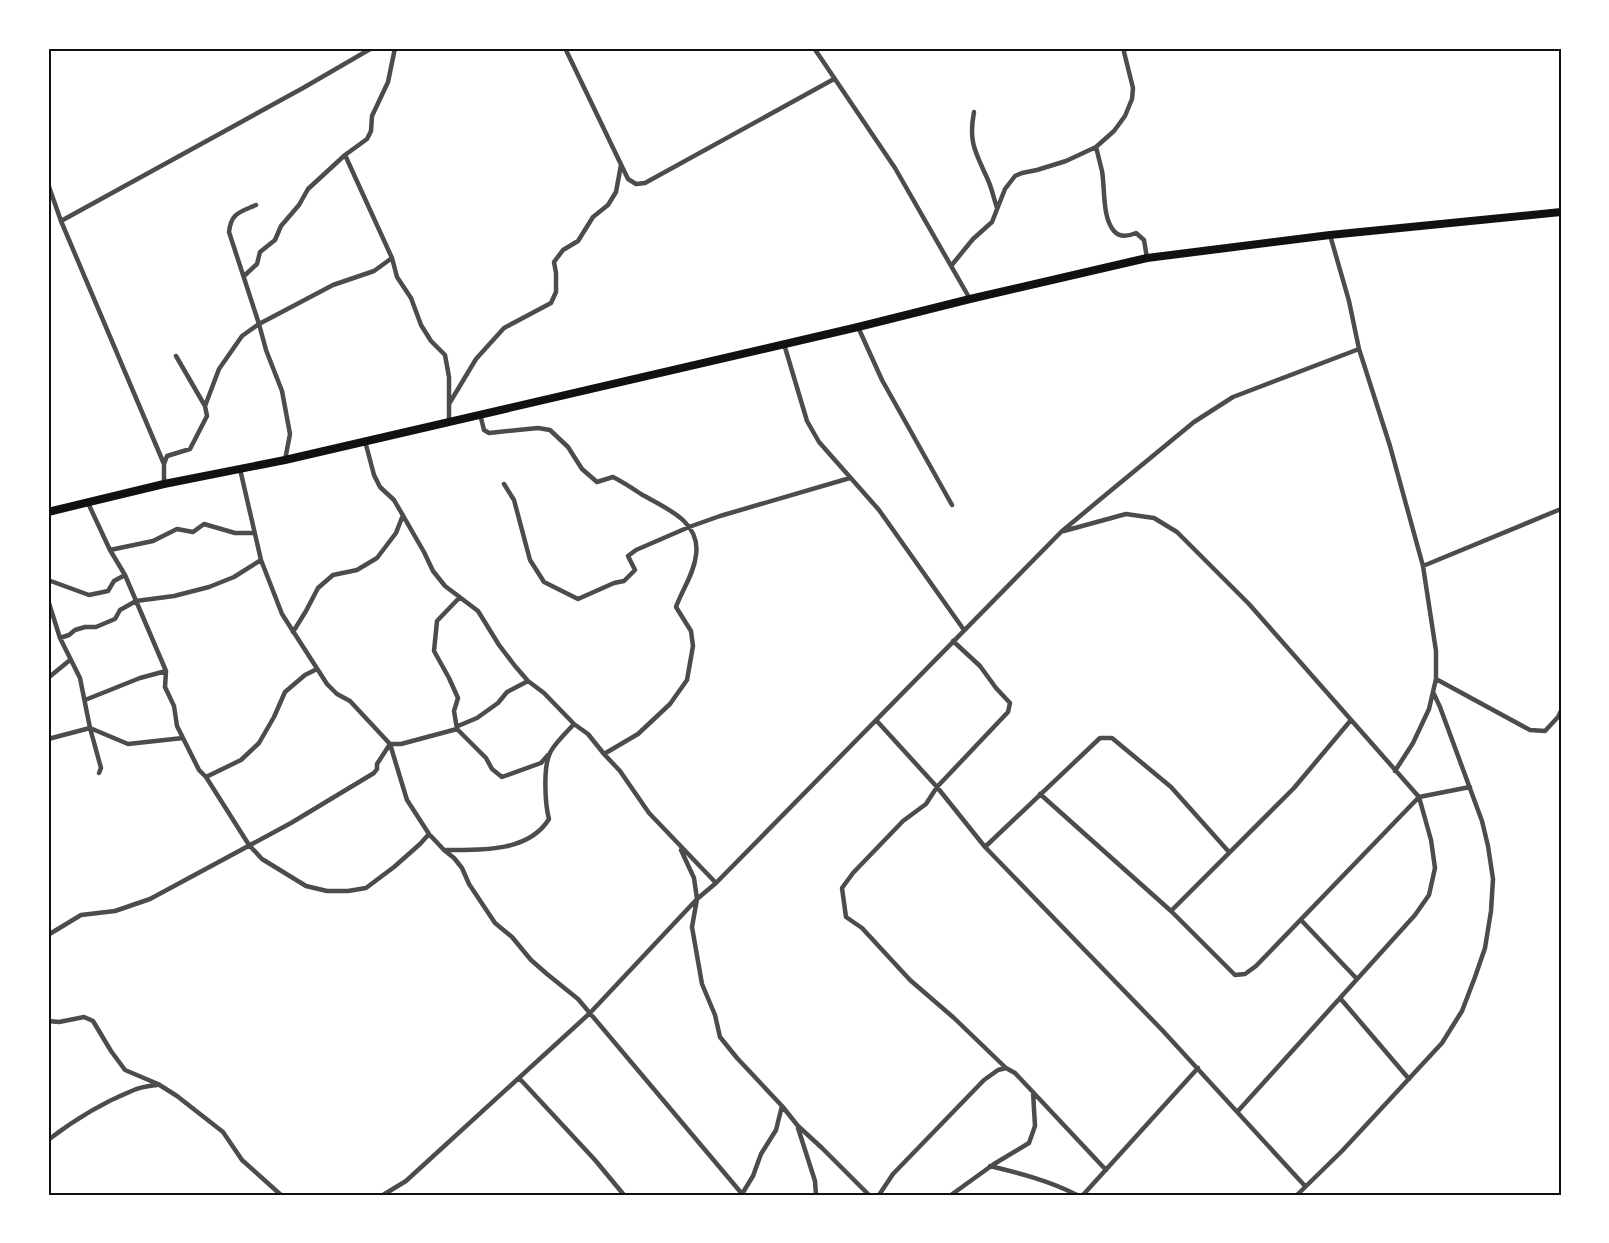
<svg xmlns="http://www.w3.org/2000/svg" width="1609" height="1243" viewBox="0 0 1609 1243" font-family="Signika,sans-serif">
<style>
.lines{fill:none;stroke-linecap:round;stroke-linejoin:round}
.minor{stroke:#4c4c4c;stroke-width:4.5}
.primary{stroke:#111;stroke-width:8}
.neatline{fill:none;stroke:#111;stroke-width:2}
</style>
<rect width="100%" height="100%" fill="#fff"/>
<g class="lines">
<path class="minor" d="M565 48 628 179 636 184 645 183 834 79
M814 48 895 168 970 299
M974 112C968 143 976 153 988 180 992 189 994 199 997 208
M1096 147C1098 155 1100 163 1102 171 1105 187 1102 218 1114 231 1120 238 1129 236 1136 233L1144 240 1147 258
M345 155 392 258 397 277 411 298 421 325 431 341 445 355 449 377V421
M48 184 61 221 164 464V484
M256 205C240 212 231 213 229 232L259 324 266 350 282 391 290 434 285 460
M61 221 303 88 372 48
M1330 235 1349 301 1359 349 1390 446 1423 566 1436 651V679L1429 709 1413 743 1395 771
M951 266 973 239 992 222 1005 189 1015 176 1022 173 1037 170 1066 161 1096 147 1114 131 1125 116 1132 99 1133 88 1124 52 1125 48
M244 276 257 264 260 252 275 240 281 226 299 205 308 189 345 155 367 139 371 131 372 116 388 82 395 48
M858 327 882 380 952 505
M784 344 807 421 819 442 879 510 964 630
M176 356 205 406
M449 404 476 359 504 328 551 303 556 292V273L554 262 563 250 578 241 593 217 608 205 616 192 621 165
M480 414 484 430 489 433 538 428 550 430 568 447 582 469 597 482 613 477C623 482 632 488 641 494 665 508 701 521 696 555 694 574 682 590 676 607L691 631 693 646 687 680 670 704 638 734 604 754
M365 441 374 475 380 487 394 500 424 552 433 571 445 586 478 611 499 645 515 666 528 681 544 693 574 724 588 734 604 754 620 771 649 813 716 883
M164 464 167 456 190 449 207 416 205 406 219 369 242 336 259 324 333 285 374 271 392 258
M240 469 261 560 282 614 327 684 337 694 350 701 390 744 407 800 429 834 444 850 454 858 462 868 469 884 495 923 512 937 531 960 547 974 578 999 743 1195
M504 484 514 500 530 560 544 582 578 599 614 583 624 581 635 570 628 556 636 550 689 527 720 516 850 478
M88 503 110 550 125 575 166 671 165 687 174 706 177 726 199 770 206 777 249 845 262 859 306 886 327 891H348L366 888 394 867 420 844 429 834
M1064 531 1126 514 1154 518 1177 532 1249 604 1419 797 1431 840 1435 868 1429 895 1415 915 1238 1111
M110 550 153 541 177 529 193 532 204 524 235 533H254
M1423 566 1561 509
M48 580 89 595 108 591 114 581 125 575
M48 600 60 638 80 678 90 728 101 768 99 773
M293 632 306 611 318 588 333 575 357 570 377 558 396 533 403 515
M60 638 69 635 75 630 85 627H96L115 619 120 610 136 601 174 596 209 587 234 577 261 560
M953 641 980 666 996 688 1010 703 1008 712 937 787 926 804 903 821 853 873 842 888 846 917 862 928 910 980 954 1018 1006 1068
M48 678 70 660
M1436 679 1530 730 1545 731 1558 717 1561 711
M85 700 140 678 166 671
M876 720 937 787 985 847 1163 1031 1305 1186
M458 726 477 718 498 703 507 692 528 681
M457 729 454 711 458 698 449 678 434 651 437 621 459 598
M48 739 90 728 128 744 183 738
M390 744H401L457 729 486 758 492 769 502 777 541 763 548 755
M206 777 241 760 259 743 274 717 285 692 305 675 317 669
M1040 794 1171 911 1235 975 1245 974 1256 966 1419 797 1470 787
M985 847 1100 738H1112L1171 787 1229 852
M444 850C479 850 528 853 549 819 545 804 543 767 550 753 554 744 567 732 574 724
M681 850 694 878 697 899 692 927 702 984 715 1015 720 1037 737 1058 782 1106 798 1126 822 1148 869 1195
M1171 911 1294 788 1351 720
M1301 920 1357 979
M48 935 81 915 115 911 150 899 291 823 374 773 377 769V764L390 744
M1340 998 1409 1079
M48 1021 59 1022 84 1017 93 1021 111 1051 125 1070 158 1084 177 1096 223 1132 242 1160 281 1195
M519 1078 595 1160 624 1195
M798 1128 815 1181 816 1195
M48 1140C74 1120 104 1102 134 1090 141 1087 150 1086 157 1085
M990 1166C1019 1173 1050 1181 1077 1195
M742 1194 753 1176 761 1154 776 1130 782 1106
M383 1195 406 1181 590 1013 697 899 716 883 1061 532 1103 497 1194 422 1233 397 1359 349
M879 1195 893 1174 984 1080 998 1070 1006 1068 1015 1073 1106 1170
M951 1195 994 1164 1029 1143 1035 1126 1033 1092
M1083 1195 1198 1068
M1297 1195 1342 1151 1442 1043 1462 1011 1475 977 1485 948 1491 911 1493 879 1488 846 1482 821 1440 707 1433 692"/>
<path class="primary" d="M48 512 164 484 285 460 858 327 970 299 1147 258 1330 235 1561 212"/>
</g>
<rect width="1609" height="1243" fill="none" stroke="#ffffff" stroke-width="99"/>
<rect x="50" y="50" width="1510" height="1144" class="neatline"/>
</svg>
